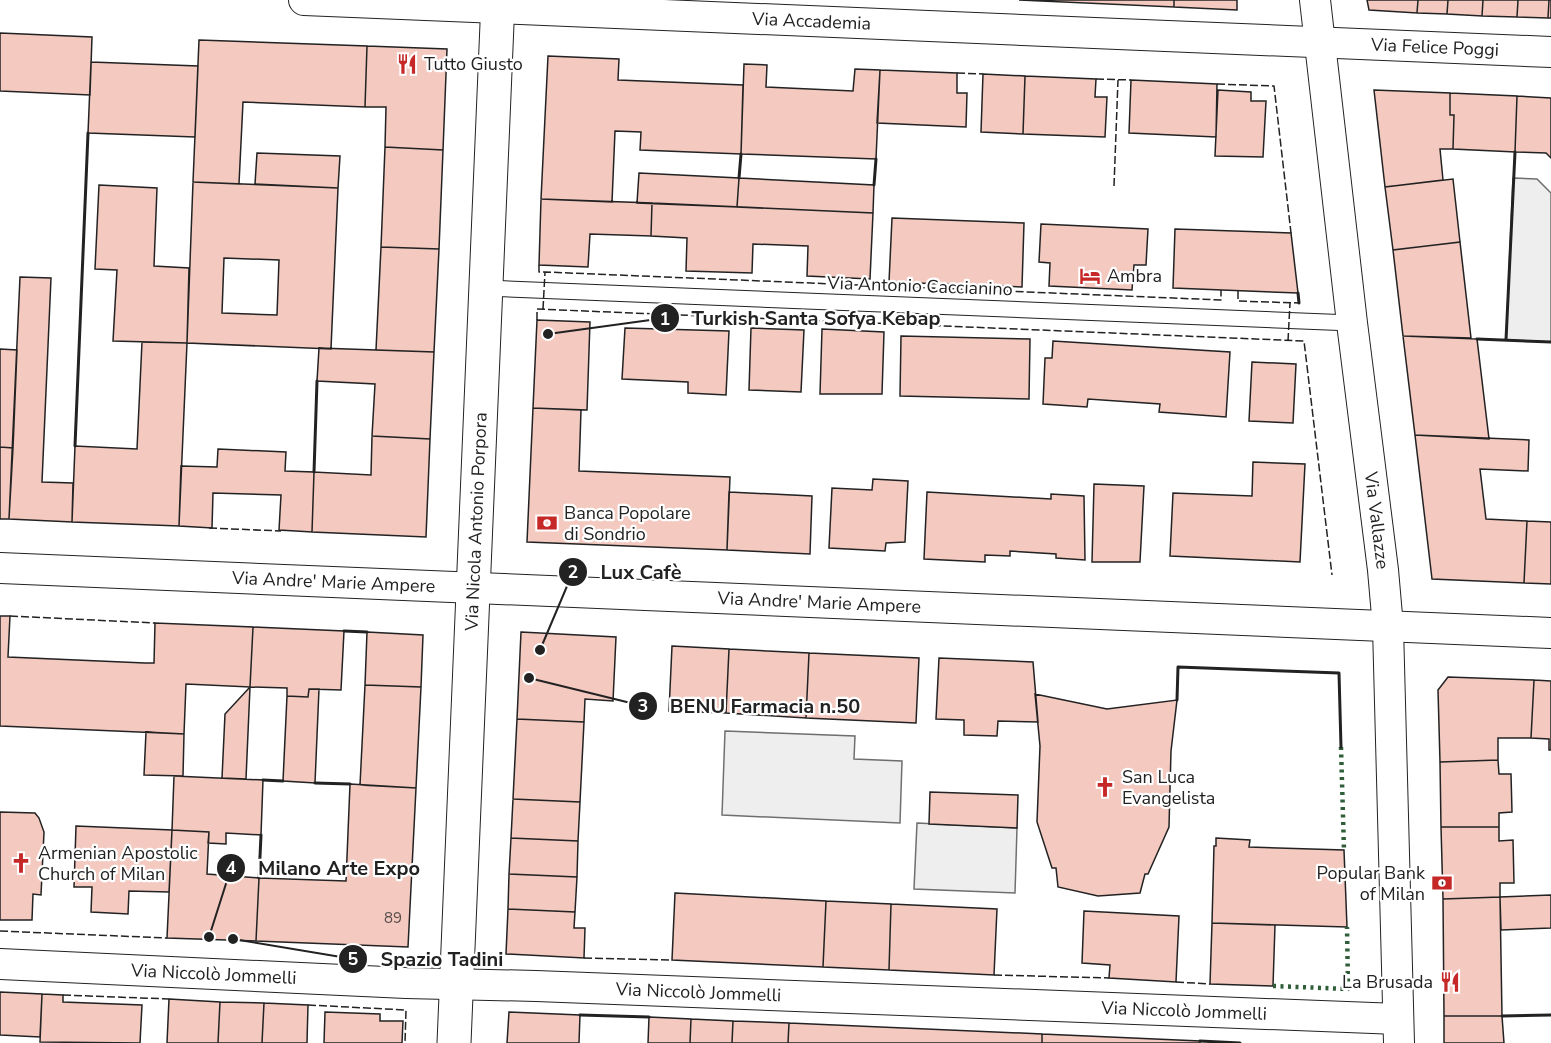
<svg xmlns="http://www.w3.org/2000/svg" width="1551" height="1043" viewBox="0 0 1551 1043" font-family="'Nunito Sans',sans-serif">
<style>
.green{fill:#eee;stroke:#6f6f6f;stroke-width:1.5}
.building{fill:#f3c9c0;stroke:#222;stroke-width:1.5;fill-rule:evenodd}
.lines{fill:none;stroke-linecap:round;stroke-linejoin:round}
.service-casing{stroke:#222;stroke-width:17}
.minor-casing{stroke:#222;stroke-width:32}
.primary-casing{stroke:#222;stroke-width:35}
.service{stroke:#fff;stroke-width:15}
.minor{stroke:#fff;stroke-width:30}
.primary{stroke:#fff;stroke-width:33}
.hedge{stroke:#2f5e38;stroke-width:4.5;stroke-dasharray:3 4.5;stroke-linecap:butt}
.fence{stroke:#222;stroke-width:1.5;stroke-dasharray:8 3;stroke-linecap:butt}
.wall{stroke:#222;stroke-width:3}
.labels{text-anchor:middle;stroke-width:4.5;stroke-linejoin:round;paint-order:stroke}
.number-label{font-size:15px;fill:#564c4a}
.street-label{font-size:18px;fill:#222;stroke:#fff}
.poi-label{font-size:18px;fill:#222;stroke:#fff;text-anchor:start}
.leader{fill:none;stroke:#222;stroke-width:2}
.callout-dot{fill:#222;stroke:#fff;stroke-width:2}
.mark-label{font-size:18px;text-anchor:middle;font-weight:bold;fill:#fff}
.callout-label{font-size:20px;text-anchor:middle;font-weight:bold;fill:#222;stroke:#fff;stroke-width:4.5;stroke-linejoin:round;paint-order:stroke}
</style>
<rect width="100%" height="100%" fill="#fff"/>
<path class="green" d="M1513 178 1537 179 1551 193V342L1506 340Z
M725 731 855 736 854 759 902 761 900 823 722 815Z
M917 823 1017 828 1015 893 914 889Z"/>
<path class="building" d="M1019 0H1174V7Z
M1174 0H1237V10L1174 7Z
M1367 0H1418L1417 13 1369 10Z
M1418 0H1448L1447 14 1417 13Z
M1448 0H1483L1482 16 1447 14Z
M1483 0H1518L1517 17 1482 16Z
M1518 0H1549L1548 18 1517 17Z
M1549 0H1551V18H1548Z
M0 33 92 37 90 95 0 91Z
M199 40 367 46 365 107 243 102 239 184 193 182Z
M367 46 447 49 443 150 385 147 386 107H365Z
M548 56 619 59 618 80 743 85 741 154 640 150 641 132 615 131 612 202 541 199Z
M91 62 198 66 195 137 88 133Z
M744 64 767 65 766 87 853 91 855 69 880 70 876 159 741 154Z
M880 70 957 73V93H967L966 127 877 123Z
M983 74 1025 76 1023 134 981 132Z
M1025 76 1096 79 1095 97H1107L1105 137 1023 134Z
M1131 80 1217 84 1216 137 1129 133Z
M1218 90 1251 92V101H1266L1263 157 1215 156Z
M1374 90 1450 93V115H1454L1453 149H1440L1443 180 1385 187Z
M1450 93 1517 96 1515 152 1453 149 1454 115H1450Z
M1517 96 1551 98V158L1546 153 1515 152Z
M385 147 443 150 439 249 381 247Z
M257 153 340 156 338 188 255 184Z
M639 173 739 178 737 207 637 203Z
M739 178 874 185 873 213 737 207Z
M1453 179 1460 242 1393 250 1385 187Z
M193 182 338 188 331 349 187 343ZM224 258 279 260 277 315 222 313Z
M99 185 157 188 154 266 189 268 187 343 113 341 117 270 95 269Z
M541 199 652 203 651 236 590 234 588 267 539 265Z
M652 203 873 213 870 279 807 276 808 246 753 244 752 273 686 271 687 238 651 236Z
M892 218 1024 223 1022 287 889 282Z
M1041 224 1148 229 1146 265H1134L1132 290 1049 286 1050 263 1039 262Z
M1175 229 1291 233 1298 293 1173 288Z
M1460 242 1471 338 1403 336 1393 250Z
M381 247 439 249 434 352 376 350Z
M20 277 51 278 42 482 73 483 72 522 9 519Z
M537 320 590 322 587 410 533 408Z
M625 328 729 331 726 395 688 393V382L622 379Z
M751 328 804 330 801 392 749 390Z
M822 329 884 332 882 394H820Z
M901 336 1030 339 1029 399 900 396Z
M1403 336 1477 339 1489 439 1415 435Z
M1053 341 1230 352 1226 417 1159 412 1160 404 1088 399 1087 407 1043 404 1045 358H1052Z
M142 342 187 343 179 526 72 522 75 446 137 449Z
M319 348 434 352 430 439 372 436 375 384 317 381Z
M0 349 17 350 13 448 0 447Z
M1252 362 1296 364 1293 423 1249 421Z
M533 408 581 410 579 471 730 477 727 550 527 542Z
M1415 435 1529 440 1528 471 1480 469 1486 519 1527 521 1524 583 1432 579Z
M372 436 430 439 426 537 312 532 314 472 371 475Z
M0 447 13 448 9 519H0Z
M218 449 286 452 285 471 314 472 312 532 279 530 281 495 213 493 212 528 179 526 181 466 217 467Z
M1253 462 1305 464 1300 562 1170 556 1173 493 1252 496Z
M873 479 908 481 905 542 886 543 885 551 829 548 832 488 872 490Z
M1094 484 1144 486 1140 562H1092Z
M729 492 812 496 810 554 727 550Z
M927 492 1051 499V494L1084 496 1085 560 1056 558V554L1010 551V556L985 555V562L924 559Z
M1527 521 1551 522V584L1524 583Z
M0 616H10L8 657 145 663H154L155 623 253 627 250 687 186 684 184 734 0 726Z
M253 627 344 631 341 690 309 689 308 697 287 696V688L250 687Z
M367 632 423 635 421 687 365 685Z
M521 632 616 637 613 701 585 699 584 722 517 719Z
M672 646 729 649 726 713 669 711Z
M729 649 809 653 806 718 726 713Z
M809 653 919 658 916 723 806 718Z
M939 658 1033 662 1038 722 998 721 997 736 964 735V720L936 719Z
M1448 677 1534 680 1531 738H1498V760L1440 762 1438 690Z
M1534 680 1551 681V750H1549V739L1531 738Z
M365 685 421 687 416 788 360 785Z
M250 687 246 779 222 778 225 714Z
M309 689H319L315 783 283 781 287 696 308 697Z
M1035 694 1107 709 1177 700 1171 751 1169 827 1148 874H1145L1140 893 1098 896 1058 887 1056 868H1052L1037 822 1040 746Z
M517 719 584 722 580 802 513 799Z
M146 732 184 734 183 776 144 775Z
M1498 760 1499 774H1511L1512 812 1499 813V827H1441L1440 762Z
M174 776 263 780 261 835 226 833V844L208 843 209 832 172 830Z
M350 784 416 788 408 947 256 941 259 878 346 881Z
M930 792 1018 795 1017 828 929 824Z
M513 799 580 802 578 841 511 838Z
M0 812 35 813 39 818 44 832 41 895 33 894 32 920H0Z
M76 826 172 830 169 892 129 891 128 914 91 912 92 887H74Z
M1441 827H1499V841L1513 840 1514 883H1500V897L1443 899Z
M172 830 209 832 207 874 259 878 256 941 167 938Z
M511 838 578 841 577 877 509 874Z
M1216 838 1250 840 1249 847 1344 850 1347 927 1212 923 1214 846H1216Z
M509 874 577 877 575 912 508 909Z
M675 893 826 901 823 967 672 960Z
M1551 895V928L1501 930 1500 897Z
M1500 897 1502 1016H1444L1443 899Z
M826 901 891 904 889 970 823 967Z
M891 904 997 909 994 975 889 970Z
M508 909 575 912 574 928H585L584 958 506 954Z
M1084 911 1179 916 1176 982 1109 978 1110 965 1082 963Z
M1212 923 1275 925 1273 986 1210 984Z
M0 992 42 994 40 1037 0 1035Z
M42 994 63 995V1002L142 1005 140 1043 40 1042Z
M169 999 220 1002 218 1043H167Z
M220 1002 264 1003 262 1043H218Z
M264 1003 308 1005 307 1043H262Z
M325 1012 380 1014V1021H403L402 1043H324Z
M509 1012 580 1015 579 1043H507Z
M1444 1016H1502L1504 1043H1444Z
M649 1017 691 1019 690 1043H648Z
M691 1019 733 1021 732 1043H690Z
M733 1021 789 1023 788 1043H732Z
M789 1023 1042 1034V1043H788Z
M1042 1034 1200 1041V1043H1042Z"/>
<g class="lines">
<g class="service-casing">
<path id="service" d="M486 288 1352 323"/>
</g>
<g class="minor-casing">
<g id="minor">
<path id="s1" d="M304 0 1551 52"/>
<path id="s2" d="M1315 0 1352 323 1383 570 1388 627 1399 1043"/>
<path id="s3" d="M0 568 1551 633"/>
<path id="s4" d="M0 964 406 983 536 986 1398 1019"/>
</g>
</g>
<g class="primary-casing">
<g id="primary">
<path id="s5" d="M454 1043 498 0"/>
</g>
</g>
<use href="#service" class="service"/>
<use href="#minor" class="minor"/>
<use href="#primary" class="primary"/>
<path class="hedge" d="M1341 747 1344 850
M1273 986 1348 989 1347 927"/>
<path class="fence" d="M957 73 983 74
M1096 79 1131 80
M1217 84 1274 86 1291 233
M1114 186 1118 80
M539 265V272H545L1221 300V290
M1238 291V301L1299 303
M543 309 545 272
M537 320V309L1304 341 1332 575
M1288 341 1290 303
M209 528 281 531
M10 616 155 623
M0 931 167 938
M584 958 672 960
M994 975 1109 978
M1176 982 1210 984
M63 995 169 999
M308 1005 406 1010 405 1043"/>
<path class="wall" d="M739 178 741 154
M874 185 876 159
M1298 293 1299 303
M1477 339 1551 342
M1506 340 1515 152
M75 446 88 133
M314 472 317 381
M344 631 367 632
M1177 700 1178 667 1339 673 1341 747
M263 780 283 781
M315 783 350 784
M259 878 261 835
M580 1015 649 1017
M1502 1016 1551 1015
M1200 1041 1240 1043"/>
</g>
<defs>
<g id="restaurant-bare" transform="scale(1.62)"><path d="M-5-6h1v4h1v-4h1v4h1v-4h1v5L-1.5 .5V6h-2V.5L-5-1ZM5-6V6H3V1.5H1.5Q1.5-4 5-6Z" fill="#c62828" stroke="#fff" stroke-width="2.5" paint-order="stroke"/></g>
<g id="hotel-bare" transform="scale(1.62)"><path d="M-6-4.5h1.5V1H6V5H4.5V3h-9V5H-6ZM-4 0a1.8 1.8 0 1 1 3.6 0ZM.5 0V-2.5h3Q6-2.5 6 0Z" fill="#c62828" stroke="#fff" stroke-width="2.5" paint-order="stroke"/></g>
<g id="bank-bare" transform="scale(1.62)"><path d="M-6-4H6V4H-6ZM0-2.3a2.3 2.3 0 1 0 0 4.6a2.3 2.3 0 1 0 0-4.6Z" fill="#c62828" stroke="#fff" stroke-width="2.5" paint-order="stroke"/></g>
<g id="church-bare" transform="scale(1.62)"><path d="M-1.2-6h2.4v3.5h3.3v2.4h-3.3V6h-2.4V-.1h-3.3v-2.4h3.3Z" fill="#c62828" stroke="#fff" stroke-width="2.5" paint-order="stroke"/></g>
</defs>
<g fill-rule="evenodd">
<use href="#restaurant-bare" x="407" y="64"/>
<use href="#hotel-bare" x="1090" y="276"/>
<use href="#bank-bare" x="547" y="523"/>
<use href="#church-bare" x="1105" y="787"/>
<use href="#church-bare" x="21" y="863"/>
<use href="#bank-bare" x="1442" y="883"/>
<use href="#restaurant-bare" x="1450" y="982"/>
</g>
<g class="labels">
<g class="number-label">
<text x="393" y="923">89</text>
</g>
<g class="street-label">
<text dy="6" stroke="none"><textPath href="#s1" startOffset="508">Via Accademia</textPath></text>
<text dy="6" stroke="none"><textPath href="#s1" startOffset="1132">Via Felice Poggi</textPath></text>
<text transform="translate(920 286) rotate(2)" y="6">Via Antonio Caccianino</text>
<text dy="6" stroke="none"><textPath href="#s2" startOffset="524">Via Vallazze</textPath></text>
<text dy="6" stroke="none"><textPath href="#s5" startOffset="522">Via Nicola Antonio Porpora</textPath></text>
<text dy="6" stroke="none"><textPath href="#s3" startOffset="334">Via Andre' Marie Ampere</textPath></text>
<text dy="6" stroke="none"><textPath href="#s3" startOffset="820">Via Andre' Marie Ampere</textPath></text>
<text dy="6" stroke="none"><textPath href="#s4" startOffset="214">Via Niccolò Jommelli</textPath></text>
<text dy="6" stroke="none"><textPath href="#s4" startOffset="699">Via Niccolò Jommelli</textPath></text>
<text dy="6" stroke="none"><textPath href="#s4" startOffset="1185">Via Niccolò Jommelli</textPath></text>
</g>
<g class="poi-label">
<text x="424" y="70">Tutto Giusto</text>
<text x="1107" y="282">Ambra</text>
<text x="564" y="519">Banca Popolare<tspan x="564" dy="21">di Sondrio</tspan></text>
<text x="1122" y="783">San Luca<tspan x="1122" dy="21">Evangelista</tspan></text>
<text x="38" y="859">Armenian Apostolic<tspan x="38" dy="21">Church of Milan</tspan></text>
<text x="1425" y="879" text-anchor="end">Popular Bank<tspan x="1425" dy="21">of Milan</tspan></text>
<text x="1433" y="988" text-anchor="end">La Brusada</text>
</g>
</g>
<path class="leader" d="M548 334L665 318M540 650L573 572M529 678L643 706M209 937L231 868M233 939L353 959"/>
<g class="callout-dot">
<circle cx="548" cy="334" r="6"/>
<circle cx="540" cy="650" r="6"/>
<circle cx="529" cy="678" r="6"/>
<circle cx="209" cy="937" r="6"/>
<circle cx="233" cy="939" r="6"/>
<circle cx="665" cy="318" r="15"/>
<circle cx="573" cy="572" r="15"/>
<circle cx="643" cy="706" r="15"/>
<circle cx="231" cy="868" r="15"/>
<circle cx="353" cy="959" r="15"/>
</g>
<g class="mark-label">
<text x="665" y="325">1</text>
<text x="573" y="578">2</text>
<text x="643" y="712">3</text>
<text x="231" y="874">4</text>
<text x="353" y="965">5</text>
</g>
<g class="callout-label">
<text x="816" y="325">Turkish Santa Sofya Kebap</text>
<text x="641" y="579">Lux Cafè</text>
<text x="765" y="713">BENU Farmacia n.50</text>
<text x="339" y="875">Milano Arte Expo</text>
<text x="442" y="966">Spazio Tadini</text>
</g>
</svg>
